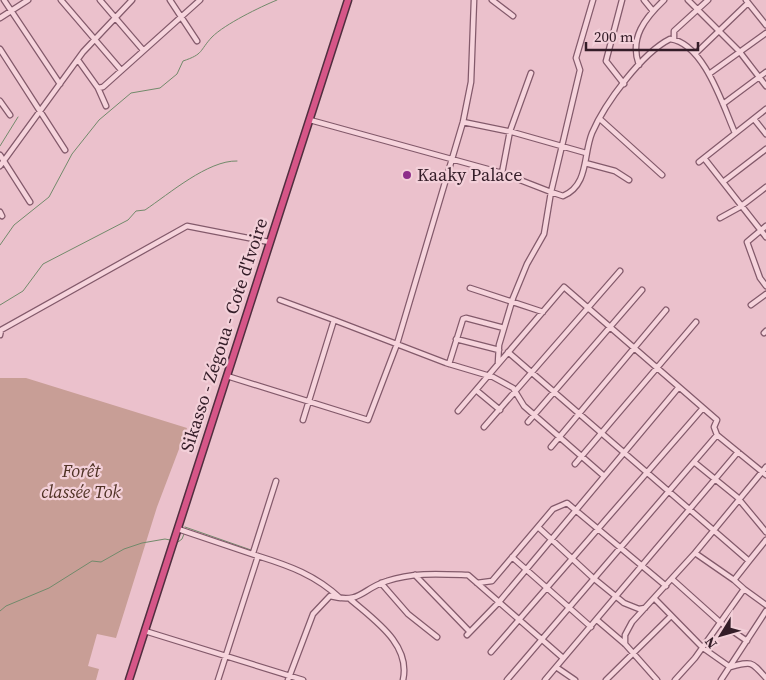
<svg xmlns="http://www.w3.org/2000/svg" width="766" height="680" viewBox="0 0 766 680" font-family="'Source Serif 4',serif">
<style>
.green{fill:#c89e96}
.lines{fill:none;stroke-linecap:round;stroke-linejoin:round}
.stream{stroke:#728a6b;stroke-width:1}
.minor-casing{stroke:#835a6b;stroke-width:7}
.highway-casing{stroke:#512e3f;stroke-width:9}
.minor{stroke:#f6d4dc;stroke-width:4.5}
.highway{stroke:#d65688;stroke-width:6}
.poi-dot{fill:#8e2e8a;stroke:#f3d0d9;stroke-width:2}
.labels{text-anchor:middle;stroke-width:4.5;stroke-linejoin:round;paint-order:stroke}
.poi-label{font-size:18px;fill:#341d28;stroke:#f3d0d9;text-anchor:start}
.street-label{font-size:18px;fill:#341d28;stroke:#f3d0d9}
.park-label{font-size:18px;font-style:italic;fill:#4f3225;stroke:#f3d0d9}
</style>
<rect width="100%" height="100%" fill="#ebc1cc"/>
<path class="green" d="M0 378H26L187 428 157 507 116 638 97 634 88 666 99 669 96 680H0Z"/>
<g class="lines">
<path class="stream" d="M0 146 18 117
M0 245 14 225 49 197 72 154 99 120 131 93 160 88 177 74 183 61C204 54 199 51 212 37 225 24 260 7 277 0
M0 305 23 291 43 264 128 220 136 211 145 210C169 194 208 160 237 161
M185 527 251 550
M178 542 182 539 184 534
M0 611 6 606 49 588 92 561 101 562 124 549 142 543 165 539 170 540"/>
<g class="minor-casing">
<path id="minor" d="M4 0 60 84
M61 0 121 70
M100 0 143 50
M170 0 197 41
M492 0 513 16
M593 0 576 58 580 70 551 192 563 196C589 185 583 155 592 133 605 103 642 53 670 39 704 43 723 106 735 133
M622 0 606 61 624 84
M644 0 653 11
M688 0 739 51 766 86
M746 0 766 25
M0 18 28 0
M674 39V31L708 0
M0 49 65 150
M695 54 748 3
M78 60 98 88 106 106
M639 65C629 38 645 18 664 0
M709 74 766 33
M98 88 103 87 200 0
M0 101 10 115
M723 104 766 72
M600 119 662 175
M754 119 766 134
M310 120 502 173 551 192 544 234 527 264 513 298 499 345 498 363
M463 122 512 132 586 153
M0 155 30 202
M704 158 766 237
M699 162 766 109
M585 163 615 171 629 180
M0 166 83 52 132 0
M502 173 510 131 531 73
M723 182 766 149
M0 212 2 216
M720 218 740 207 766 187
M766 226 747 242 760 278 766 286
M470 288 543 312
M280 300 334 320
M751 305 766 294
M764 333 766 331
M0 335 1 330 187 226 269 242
M456 339 499 350
M508 352 749 561 766 540
M449 364 463 319 466 318 504 328
M227 376 368 420 397 344 463 122 471 82 474 0
M476 390 500 410
M458 411 564 287 717 420 714 427 717 435 766 475
M303 420 334 320 446 363 493 377 513 388 524 406 604 476
M528 422 642 290
M484 427 620 271
M551 447 666 310
M694 462 737 497 766 532
M575 464 696 322
M538 527 592 577 624 603 639 609 645 608
M178 529 258 556 218 680
M253 553 276 481
M695 553 734 580
M258 556C290 566 315 575 340 598
M512 557 591 627
M415 575 470 632
M672 579 721 623 747 641
M381 583 408 614 437 637
M477 583 492 581 553 509 567 503 666 586
M744 589 766 605
M350 599C374 620 411 644 403 680
M655 599 703 648 730 667C752 661 751 661 766 678
M597 620 625 644 657 680
M145 631 303 680
M467 635 499 602 679 387
M625 644V635L632 622 695 553 766 467
M491 652 703 408
M556 667 575 680
M288 680 313 614 330 596C362 604 361 589 387 581 413 572 441 574 468 575L563 658
M507 680 717 435
M545 680 738 452
M606 680 671 616
M675 680 695 658 744 589 734 580 749 561
M721 680 766 611"/>
</g>
<g class="highway-casing">
<path id="highway" d="M129 680 348 0"/>
</g>
<use href="#minor" class="minor"/>
<use href="#highway" class="highway"/>
</g>
<circle class="poi-dot" cx="407" cy="175" r="5"/>
<g class="labels">
<g class="poi-label">
<text x="417" y="181">Kaaky Palace</text>
</g>
<g class="street-label">
<text transform="translate(224 335) rotate(-72)" y="6">Sikasso - Zégoua - Cote d'Ivoire</text>
</g>
<g class="park-label">
<text x="81" y="477">Forêt<tspan x="81" dy="21">classée Tok</tspan></text>
</g>
</g>
<g transform="translate(721 635) rotate(233)" stroke="#f3d0d9" stroke-width="4" paint-order="stroke">
<path d="M0-4L9 19L0 12L-9 19Z" fill="#341d28"/>
<text y="-8" font-size="14" font-weight="bold" text-anchor="middle" fill="#341d28">N</text>
</g>
<path d="M586 42v8h112v-8" fill="none" stroke="#341d28" stroke-width="2.5"/>
<text x="594" y="42" font-size="15" fill="#341d28" stroke="#f3d0d9" stroke-width="4" paint-order="stroke">200 m</text>
</svg>
